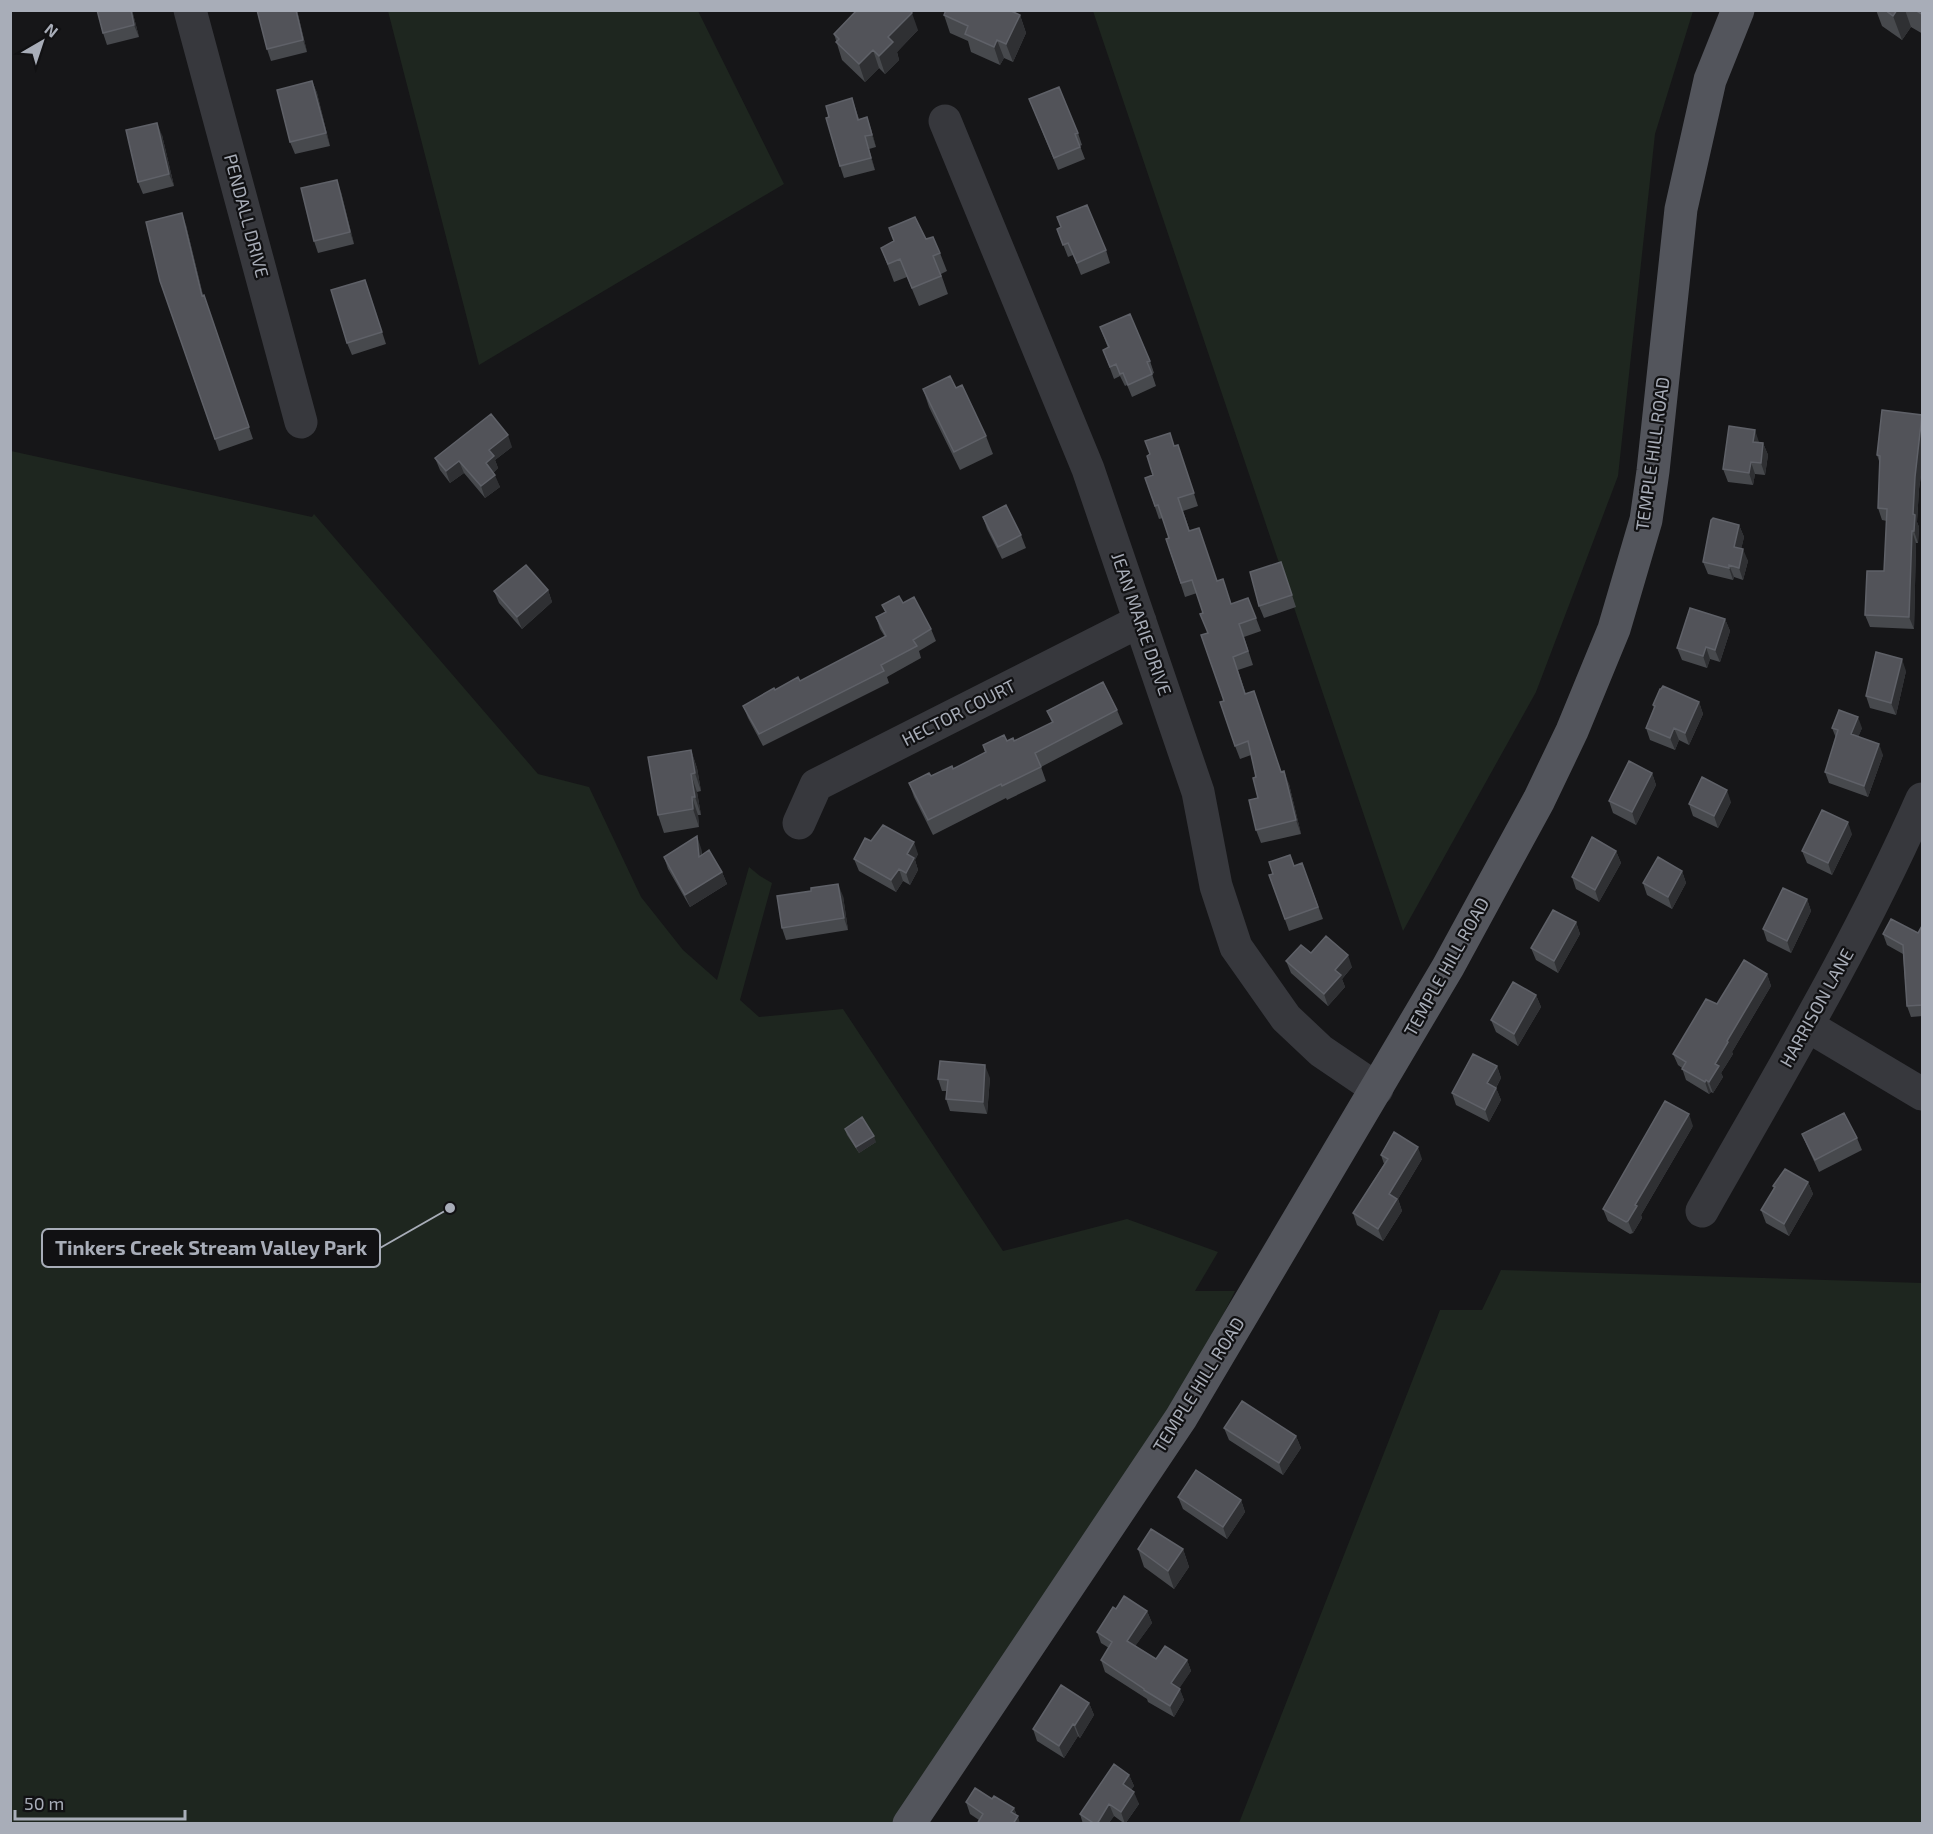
<svg xmlns="http://www.w3.org/2000/svg" width="1933" height="1834" viewBox="0 0 1933 1834" font-family="'Exo 2',sans-serif">
<style>
.green{fill:#1e261f}
.lines{fill:none;stroke-linecap:round;stroke-linejoin:round}
.minor{stroke:#37383d;stroke-width:33}
.major{stroke:#53555c;stroke-width:33}
.wall{fill:#47494d}
.shaded-wall{fill:#2f3033}
.building{fill:#525359;stroke:#5f6168;stroke-width:1.5}
.labels{text-anchor:middle;stroke-width:4.5;stroke-linejoin:round;paint-order:stroke}
.street-label{font-size:18px;fill:#a8adb8;stroke:#111113}
.leader{fill:none;stroke:#a8adb8;stroke-width:2}
.callout-dot{fill:#a8adb8;stroke:#111113;stroke-width:2}
.callout{fill:#111113;stroke:#a8adb8;stroke-width:2}
.callout-label{font-size:20px;text-anchor:middle;font-weight:bold;fill:#a8adb8}
</style>
<rect width="100%" height="100%" fill="#161618"/>
<path class="green" d="M388 11H698L784 184 479 365Z
M1093 11H1693L1655 134 1618 476 1536 692 1403 931Z
M11 451 312 517 314 514 538 774 589 787 641 897 683 950 717 980 749 867 760 876 772 883 740 1000 759 1017 843 1009 1003 1251 1127 1219 1218 1252 1195 1291H1235L1186 1389 902 1823 11 1824Z
M1501 1270 1922 1283V1823H1239L1440 1310H1482Z"/>
<g class="lines">
<path class="minor" d="M190 10 301 422
M945 121 1088 469 1198 792 1216 886 1236 947 1286 1018 1321 1051 1377 1089
M799 823 816 785 1140 621
M1808 1026 1922 1094
M1702 1211C1779 1075 1859 942 1922 799"/>
<path class="major" d="M909 1824 1181 1418 1448 967 1539 800 1572 731 1614 629 1646 520 1653 471 1681 209 1710 80 1738 10"/>
</g>
<path class="wall" d="M132 10 139 37 107 45 103 33Z
M257 10H297L307 52 271 61 267 49Z
M1876 10H1923V34L1911 27 1902 40 1882 26Z
M944 15H1020L1026 33 1013 62 1004 58 1000 65 971 52 968 41 950 33Z
M918 30 897 52 899 60 885 74 879 68 865 82 842 60 834 34Z
M312 81 317 93 330 146 295 154 290 142Z
M852 98 859 119 867 117 871 129 876 147 869 149 875 170 844 178 840 166 829 117Z
M1029 99 1078 133 1082 145 1080 146 1085 159 1058 170Z
M162 135 174 186 143 194 138 182Z
M341 192 354 244 318 253 314 241Z
M1057 217 1106 250 1110 263 1081 275 1073 255 1068 257 1057 229 1061 227Z
M186 225 203 295 253 439 219 451 160 281Z
M926 239 940 253 947 271 941 274 948 294 919 306 907 277 894 282 881 248Z
M369 292 386 344 352 355 347 343Z
M1100 327 1150 361 1154 373 1152 374 1156 386 1132 397 1127 385 1125 386 1120 376 1114 379 1103 350 1108 348Z
M956 388 986 436 993 454 960 470 929 407 923 389Z
M1922 415 1923 462 1919 489 1917 522 1919 527 1918 543H1916L1914 629 1870 627 1865 615 1884 571 1887 521 1882 520 1878 508 1880 464 1877 455Z
M1759 442V443H1763L1768 455 1765 475 1755 474 1753 485 1728 482 1723 469Z
M1178 445 1198 506 1183 511 1190 531 1217 581 1231 603 1256 618 1261 631 1244 637 1253 665 1238 670 1246 694 1281 771 1289 784 1301 834 1261 843 1256 830 1258 798 1256 777 1251 755 1240 759 1235 746 1203 613 1197 593 1185 597 1166 539 1169 538 1163 518 1159 519 1145 478 1153 475 1174 446Z
M512 447 495 460 498 468 493 473 500 487 485 498 464 473 450 483 440 470 435 458Z
M983 517 1021 535 1026 548 1002 559 987 529Z
M1739 525 1744 537 1741 549 1748 561 1743 580 1734 577 1733 580 1708 574 1703 562Z
M1281 562 1296 607 1264 618 1259 606Z
M548 590 552 602 522 629 499 603 494 591Z
M903 603 931 629 936 641 919 651 921 658 887 677 889 683 763 746 748 718 743 706 800 681 885 637 880 629 876 617 885 612 882 605Z
M1725 619 1730 631 1720 662 1710 659 1707 668 1682 660 1677 648Z
M1906 671 1896 715 1870 708 1866 696Z
M1699 702 1703 714 1689 745 1679 740 1675 750 1650 740 1646 728 1654 708 1653 705Z
M1117 710 1123 724 1041 767 1046 781 1007 800 1006 798 933 835 914 797 909 783 953 769 985 753 983 745 1014 741 1052 723 1047 711Z
M1832 728H1862L1858 737 1883 755 1868 797 1829 783 1825 772 1836 738Z
M691 750 697 768 701 791 697 792 701 815H698L699 827 664 833 658 815Z
M1652 773 1656 785 1636 825 1613 813 1609 801Z
M1731 802 1718 828 1693 816 1689 804Z
M1852 834 1832 875 1807 863 1802 851Z
M871 841 918 854 915 860 918 870 910 885 903 881 896 892 859 871 854 859Z
M701 848 702 855 722 872 727 884 690 907 668 869 664 857Z
M1616 851 1621 863 1599 902 1576 889 1572 877Z
M1302 863 1323 919 1289 931 1269 875Z
M1682 871 1686 883 1672 909 1647 895 1643 883Z
M843 896 848 930 786 940 782 928Z
M1807 899 1811 911 1791 953 1767 941 1763 929Z
M1576 922 1580 934 1558 973 1536 960 1531 948Z
M1923 924V1016L1911 1017 1907 1006 1903 954 1887 945 1883 934 1918 933Z
M1311 953 1352 967 1342 979 1345 987 1328 1006 1291 973 1286 961Z
M1767 974 1771 986 1732 1052 1733 1054 1721 1073 1723 1077 1713 1093 1711 1092 1709 1094 1686 1080 1682 1068 1678 1065 1673 1054 1717 1004Z
M1536 995 1541 1007 1518 1046 1496 1032 1491 1020Z
M1497 1066 1501 1078 1496 1088 1501 1100 1489 1122 1456 1105 1452 1093Z
M990 1078 987 1114 950 1111 946 1099 947 1091H942L938 1079Z
M1693 1126 1641 1215 1642 1218 1633 1233 1630 1234 1608 1221 1603 1209Z
M845 1129 876 1142 859 1153 847 1135Z
M1802 1134 1857 1138 1862 1150 1819 1172 1807 1146Z
M1381 1155 1422 1159 1398 1199 1402 1211 1383 1241 1357 1225 1353 1213 1384 1164Z
M1808 1182 1813 1194 1789 1236 1766 1223 1761 1210 1774 1189 1773 1186Z
M1224 1428 1296 1436 1301 1448 1283 1475 1229 1440Z
M1178 1497 1241 1500 1245 1512 1227 1539 1183 1509Z
M1138 1549H1183L1189 1567 1174 1589 1144 1567Z
M1116 1609 1147 1611 1152 1623 1135 1646 1156 1659 1187 1660 1191 1671 1179 1688 1184 1700 1174 1717 1148 1702 1147 1699 1105 1672 1101 1660 1109 1648 1101 1643 1097 1632Z
M1089 1703 1094 1715 1080 1738 1078 1736 1064 1758 1037 1741 1033 1729Z
M1129 1775 1134 1786 1131 1790 1139 1804 1125 1824 1114 1816 1108 1824H1083L1080 1814Z
M992 1799 1014 1808 1020 1824H977L979 1820 970 1814 966 1802Z"/>
<path class="shaded-wall" d="M131 10H132L139 37 134 25Z
M296 10H297L307 52 303 40Z
M1897 10H1905L1911 27 1902 40 1893 16Z
M912 13 918 30 897 52 899 60 885 74 879 56 888 37Z
M1020 15 1026 33 1013 62 1006 44Z
M997 40 1004 58 1000 65 994 47Z
M873 50 879 68 865 82 859 64Z
M312 81 317 93 330 146 326 133Z
M867 117 871 129 876 147 872 135Z
M157 123 162 135 174 186 169 174Z
M865 136 869 149 875 170 871 158Z
M337 180 341 192 354 244 350 232Z
M182 213 186 225 206 308 202 296Z
M1922 415 1923 462 1919 489 1917 522 1919 527 1918 543 1914 531 1913 514 1915 477Z
M1755 430 1759 442 1758 454 1753 442Z
M508 435 512 447 495 460 498 468 491 475 486 463 489 450Z
M1763 443 1768 455 1765 475 1761 463Z
M459 461 464 473 450 483 446 471Z
M1751 462 1755 474 1753 485 1749 473Z
M495 475 500 487 485 498 481 486Z
M1739 525 1744 537 1739 559 1734 547Z
M1912 531 1916 543 1914 629 1909 617Z
M1743 549 1748 561 1743 580 1739 568Z
M1729 565 1734 577 1733 580 1729 568Z
M548 590 552 602 522 629 517 617Z
M1725 619 1730 631 1720 662 1715 650Z
M1706 647 1710 659 1707 668 1703 656Z
M1902 659 1906 671 1896 715 1891 703Z
M1699 702 1703 714 1689 745 1685 733Z
M1858 717 1862 728 1855 745 1851 734Z
M1674 728 1679 740 1675 750 1670 738Z
M1879 744 1883 755 1868 797 1864 786Z
M691 750 697 768 701 791 695 773Z
M1284 771 1289 784 1301 834 1296 820Z
M1652 773 1656 785 1636 825 1632 812Z
M691 774 697 792 701 815 695 797Z
M1727 790 1731 802 1718 828 1714 816Z
M692 797 698 815 699 827 693 809Z
M1848 822 1852 834 1832 875 1828 863Z
M697 836 701 848 703 869 699 857Z
M914 842 918 854 915 860 918 870 910 885 906 873 907 854Z
M1616 851 1621 863 1599 902 1595 890Z
M899 869 903 881 896 892 891 880Z
M1682 871 1686 883 1672 909 1668 897Z
M722 872 727 884 690 907 685 895Z
M838 884 843 896 848 930 844 918Z
M1807 899 1811 911 1791 953 1787 941Z
M1576 922 1580 934 1558 973 1554 961Z
M1348 955 1352 967 1342 979 1345 987 1328 1006 1324 994 1335 970Z
M1767 974 1771 986 1732 1052 1733 1054 1721 1073 1723 1077 1713 1093 1709 1082 1715 1064 1727 1041Z
M1536 995 1541 1007 1518 1046 1514 1034Z
M985 1065 990 1078 987 1114 983 1102Z
M1497 1066 1501 1078 1492 1095 1487 1083Z
M1706 1080 1711 1092 1709 1094 1705 1082Z
M1496 1088 1501 1100 1489 1122 1485 1110Z
M1689 1114 1693 1126 1641 1215 1642 1218 1633 1233 1628 1221 1635 1205Z
M874 1136 876 1142 859 1153 856 1147Z
M1418 1147 1422 1159 1398 1199 1402 1211 1383 1241 1378 1229 1389 1194Z
M1808 1182 1813 1194 1789 1236 1784 1224Z
M1296 1436 1301 1448 1283 1475 1279 1463Z
M1241 1500 1245 1512 1227 1539 1223 1527Z
M1183 1549 1189 1567 1174 1589 1168 1571Z
M1147 1611 1152 1623 1131 1652 1127 1641Z
M1187 1660 1191 1671 1175 1695 1171 1683Z
M1180 1689 1184 1700 1174 1717 1170 1706Z
M1089 1703 1094 1715 1080 1738 1075 1725Z
M1073 1724 1078 1736 1064 1758 1059 1746Z
M1129 1775 1134 1786 1127 1796 1123 1784Z
M1134 1792 1139 1804 1125 1824 1121 1812Z
M1109 1804 1114 1816 1108 1824H1097Z
M1014 1808 1017 1817 1018 1816 1020 1824H1013L1011 1812Z"/>
<path class="building" d="M97 10H131L134 25 103 33Z
M257 10H296L303 40 267 49Z
M857 10H910L912 13 888 37 893 42 879 56 873 50 859 64 836 42 839 39 834 34Z
M946 10H1009L1020 15 1006 44 997 40 994 47 965 34 968 26 944 15Z
M1885 10H1897L1893 16Z
M1915 10H1923V15Z
M312 81 326 133 290 142 277 90Z
M1059 87 1078 133 1075 134 1080 147 1054 158 1029 99Z
M852 98 858 120 867 117 872 135 865 136 871 158 840 166 826 118 829 117 826 106Z
M157 123 169 174 138 182 126 130Z
M337 180 350 232 314 241 301 188Z
M1087 205 1106 250 1077 263 1068 243 1063 245 1057 229 1061 227 1057 217Z
M182 213 202 296 204 295 249 427 215 439 160 281 146 222Z
M915 217 926 239 933 237 940 253 933 256 941 276 912 288 900 259 888 264 881 248 894 241 889 228Z
M365 280 382 332 347 343 331 290Z
M1130 314 1150 361 1147 362 1152 374 1128 385 1123 373 1120 374 1116 364 1110 367 1103 350 1109 347 1100 327Z
M950 376 956 388 962 385 986 436 954 452 923 389Z
M1882 410 1922 415 1915 477 1913 514 1915 515 1914 531H1912L1909 617 1865 615 1867 571H1884L1887 509 1878 508 1880 456 1877 455Z
M491 414 508 435 489 450 494 456 486 463 495 475 481 486 459 461 446 471 435 458Z
M1729 426 1755 430 1753 442 1763 443 1761 463 1751 462 1749 473 1723 469Z
M1170 433 1174 446 1178 445 1194 493 1178 498 1189 531 1199 528 1217 581 1223 579 1231 604 1248 598 1256 618 1239 624 1248 651 1233 657 1245 694 1254 691 1281 772 1284 771 1296 820 1256 830 1249 800 1258 798 1253 778 1256 777 1248 741 1235 746 1220 702 1224 701 1201 635 1208 633 1200 614 1203 613 1192 580 1181 583 1166 539 1169 538 1158 505 1155 506 1145 478 1153 475 1147 456 1150 454 1145 441Z
M1006 505 1021 535 998 547 983 517Z
M1713 518 1739 525 1734 547 1743 549 1739 568 1729 565V568L1703 562 1711 520Z
M1281 562 1292 595 1259 606 1250 572Z
M526 565 548 590 517 617 494 591Z
M899 596 903 603 914 597 931 629 913 640 917 646 881 665 884 671 759 734 743 706 774 688 775 690 798 677 800 681 886 636 876 617 886 612 882 605Z
M1690 608 1725 619 1715 650 1706 647 1703 656 1677 648Z
M1876 652 1902 659 1891 703 1866 696Z
M1103 682 1117 710 1035 753 1041 767 1002 786 1001 784 928 820 909 783 929 773 931 776 952 766 953 769 986 752 983 745 1004 735 1007 741 1013 738 1014 741 1053 722 1047 711Z
M1663 686 1699 702 1685 733 1674 728 1670 738 1646 728 1655 706 1653 705 1660 689H1661Z
M1839 710 1858 717 1851 734 1879 744 1864 786 1825 772 1838 730 1832 728Z
M691 750 695 773 691 774 695 797H692L693 809 658 815 648 757Z
M1629 761 1652 773 1632 812 1609 801Z
M1702 777 1727 790 1714 816 1689 804Z
M1822 810 1848 822 1828 863 1802 851Z
M883 825 914 842 907 854 914 858 906 873 899 869 891 880 854 859 865 838 871 841Z
M697 836 699 857 709 850 722 872 685 895 664 857Z
M1592 837 1616 851 1595 890 1572 877Z
M1290 855 1294 866 1302 863 1318 907 1285 919 1269 875 1273 874 1269 862Z
M1658 857 1682 871 1668 897 1643 883Z
M838 884 844 918 782 928 777 896 811 891V888Z
M1783 888 1807 899 1787 941 1763 929Z
M1553 910 1576 922 1554 961 1531 948Z
M1891 919 1918 933 1923 924V1005L1907 1006 1903 945 1883 934Z
M1326 936 1348 955 1335 970 1341 975 1324 994 1286 961 1301 945 1311 953Z
M1744 960 1767 974 1727 1041 1728 1042 1715 1064 1719 1066 1709 1082 1706 1080 1705 1082 1682 1069 1686 1062 1673 1054 1706 999 1717 1004Z
M1513 982 1536 995 1514 1034 1491 1020Z
M1473 1054 1497 1066 1487 1083 1496 1088 1485 1110 1452 1093Z
M940 1061 985 1065 983 1102 946 1099 948 1080 938 1079Z
M1665 1101 1689 1114 1635 1205 1637 1206 1628 1221 1626 1222 1603 1209Z
M1844 1113 1857 1138 1815 1160 1802 1134Z
M862 1117 874 1136 856 1147 845 1129Z
M1394 1132 1418 1147 1389 1194 1397 1199 1378 1229 1353 1213 1388 1159 1381 1155Z
M1785 1169 1808 1182 1784 1224 1761 1210 1775 1187 1773 1186Z
M1242 1401 1296 1436 1279 1463 1224 1428Z
M1196 1470 1241 1500 1223 1527 1178 1497Z
M1151 1529 1183 1549 1168 1571 1138 1549Z
M1124 1596 1147 1611 1127 1641 1156 1659 1165 1646 1187 1660 1171 1683 1180 1689 1170 1706 1144 1690V1689L1101 1660 1112 1642 1097 1632 1113 1607 1116 1609Z
M1061 1685 1089 1703 1075 1725 1073 1724 1059 1746 1033 1729Z
M1114 1764 1129 1775 1123 1784 1134 1792 1121 1812 1109 1804 1097 1824H1095L1080 1814Z
M975 1788 992 1799 994 1796 1014 1808 1011 1812 1018 1816 1013 1824H977L983 1814 966 1802Z"/>
<g class="labels">
<g class="street-label">
<text transform="translate(246 216) rotate(75)" y="6">PENDALL DRIVE</text>
<text transform="translate(1653 454) rotate(-82)" y="6">TEMPLE HILL ROAD</text>
<text transform="translate(1141 624) rotate(71)" y="6">JEAN MARIE DRIVE</text>
<text transform="translate(959 713) rotate(-27)" y="6">HECTOR COURT</text>
<text transform="translate(1447 967) rotate(-61)" y="6">TEMPLE HILL ROAD</text>
<text transform="translate(1817 1008) rotate(-61)" y="6">HARRISON LANE</text>
<text transform="translate(1199 1385) rotate(-58)" y="6">TEMPLE HILL ROAD</text>
</g>
</g>
<path class="leader" d="M450 1208L380 1248"/>
<circle class="callout-dot" cx="450" cy="1208" r="6"/>
<rect class="callout" x="42" y="1229" width="338" height="38" rx="6"/>
<g class="callout-label">
<text x="211" y="1255">Tinkers Creek Stream Valley Park</text>
</g>
<rect width="1933" height="1834" fill="none" stroke="#a8adb8" stroke-width="24"/>
<g transform="translate(42 42) rotate(39)" stroke="#111113" stroke-width="4.5" paint-order="stroke">
<path d="M0-4.5L10 22L0 15L-10 22Z" fill="#a8adb8"/>
<text y="-9" font-size="16" font-weight="bold" text-anchor="middle" fill="#a8adb8">N</text>
</g>
<path d="M15 1810v9h170v-9" fill="none" stroke="#a8adb8" stroke-width="3"/>
<text x="24" y="1810" font-size="18" fill="#a8adb8" stroke="#111113" stroke-width="4.5" paint-order="stroke">50 m</text>
</svg>
